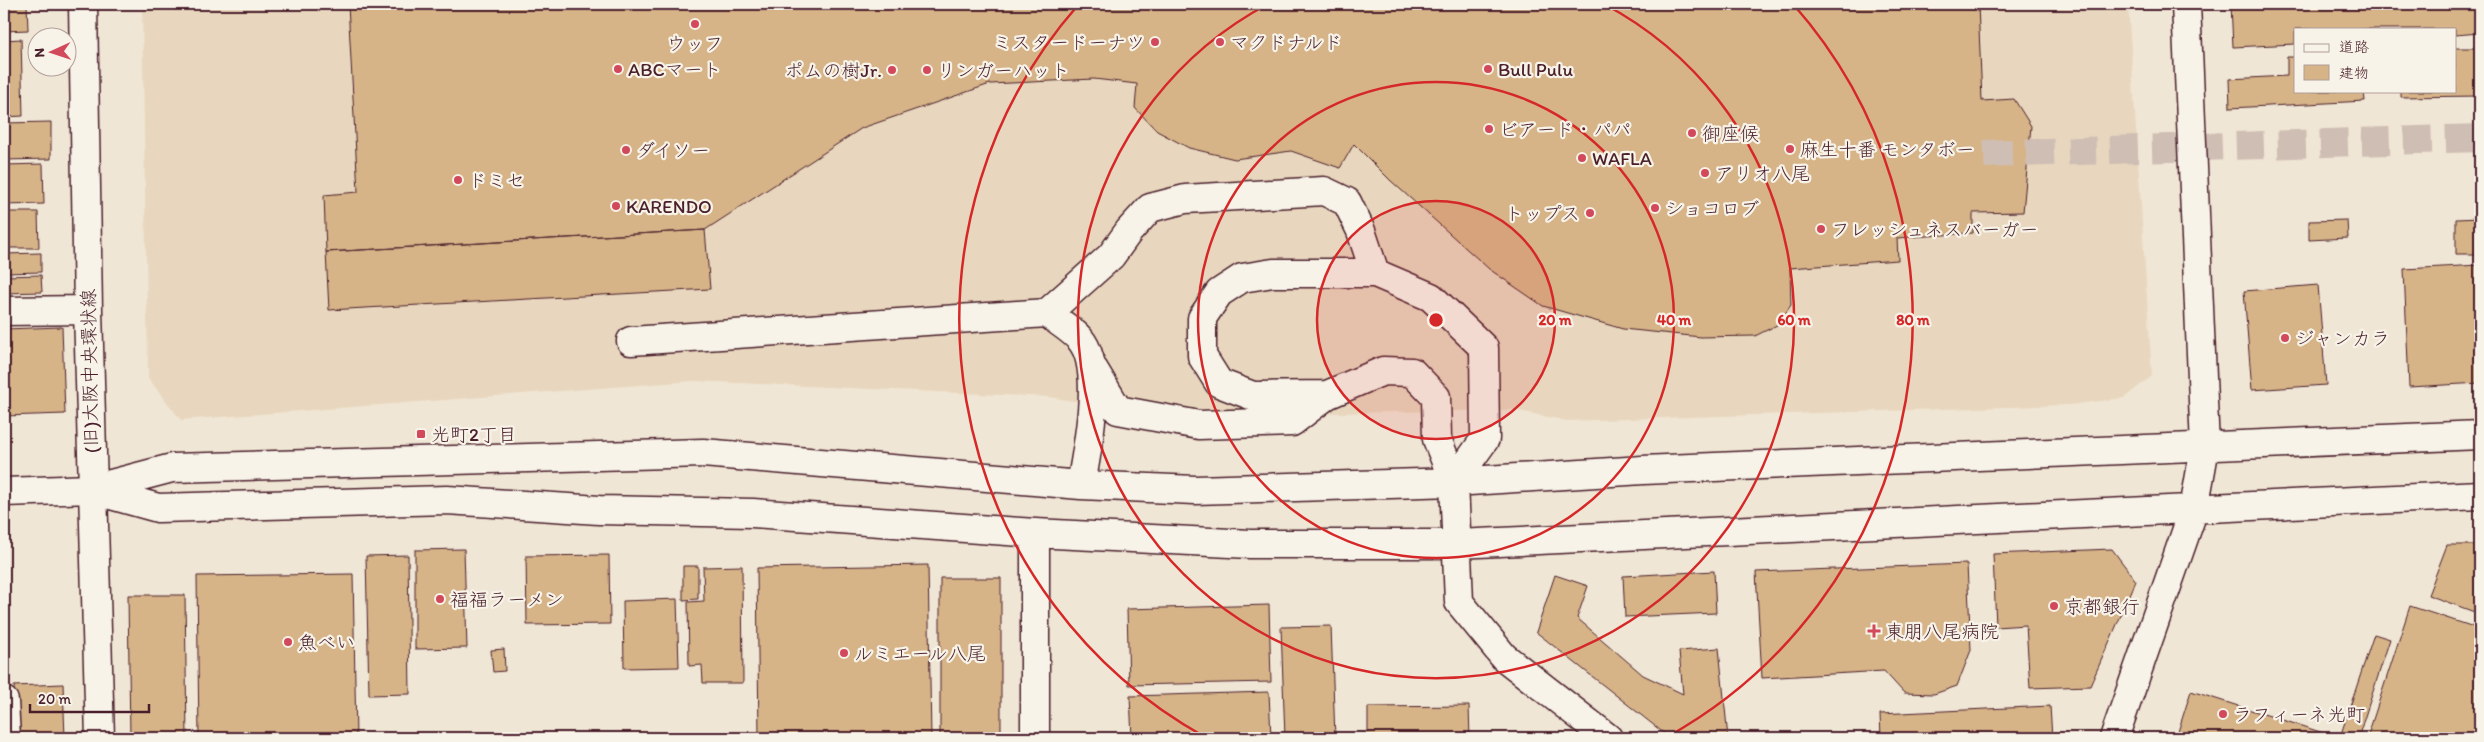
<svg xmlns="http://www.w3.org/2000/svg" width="2484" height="742" viewBox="0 0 2484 742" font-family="Itim,'Klee One',sans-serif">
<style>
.built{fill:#e8d7be}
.building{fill:#d6b488;stroke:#4a1f2b}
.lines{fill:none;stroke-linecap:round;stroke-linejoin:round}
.minor-tunnel{stroke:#cfbeb3;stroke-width:28;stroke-dasharray:28 14;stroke-linecap:butt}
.minor-casing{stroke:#4a1f2b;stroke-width:31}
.minor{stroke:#f7f3e8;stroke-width:28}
.ring{fill:none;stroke:#d62828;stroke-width:2.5}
.poi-dot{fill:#d1495b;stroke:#f7f3e8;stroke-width:2}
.labels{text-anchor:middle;stroke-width:4.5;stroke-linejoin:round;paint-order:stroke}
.poi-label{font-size:19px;fill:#4a1f2b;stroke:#f7f3e8;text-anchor:start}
.street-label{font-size:19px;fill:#4a1f2b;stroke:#f7f3e8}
.centre{fill:#d62828;stroke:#f7f3e8;stroke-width:2.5}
.ring-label{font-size:15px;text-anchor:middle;font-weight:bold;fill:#d62828;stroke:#f7f3e8;stroke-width:4.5;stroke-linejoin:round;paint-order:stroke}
</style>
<rect width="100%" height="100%" fill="#f0e6d5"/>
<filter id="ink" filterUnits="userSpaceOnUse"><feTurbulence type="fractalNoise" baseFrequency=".02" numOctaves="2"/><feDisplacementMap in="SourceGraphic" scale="10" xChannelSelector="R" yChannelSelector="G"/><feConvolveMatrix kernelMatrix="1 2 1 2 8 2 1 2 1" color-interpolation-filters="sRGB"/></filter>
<g filter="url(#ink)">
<path class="built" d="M142 4H2128L2152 376 2124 398 2069 405 1567 421 1514 410 1166 416 1049 397 693 381 181 420 148 378Z"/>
<path class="building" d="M4 4H27L28 30 4 31Z
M348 4H1978L1982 101 2014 99 2031 126 2023 212 1973 213V233L1897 238 1898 260 1790 268 1791 305 1777 325 1755 336 1701 337 1623 329 1543 306 1489 269 1390 180 1354 144 1340 168 1291 151 1235 159 1189 148 1157 131 1135 108 1137 84 1094 79 990 84 862 128 705 230 326 252 324 195 358 192Z
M2231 4H2480V33L2455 35V29H2295V44L2233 47Z
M21 39 23 116 4 117V40Z
M2455 48H2480V96L2401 97V91H2455Z
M2287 57H2295V91H2364L2365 101 2230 108 2229 79 2287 76Z
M51 122V159L4 160V123Z
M43 164 44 204 4 205V165Z
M4 212H38L39 248H4Z
M2480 218V254H2456V219Z
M2347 220 2348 238 2309 240V221Z
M705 230 710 289 329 310 326 252Z
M41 253V272L4 273V254Z
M2480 265V383L2409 387 2404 269Z
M41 275 42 292 4 293V276Z
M2318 285 2326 385 2252 390 2244 291Z
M62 327 65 414 4 416V329Z
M2447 545H2480V614L2428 595Z
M464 549 467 648 415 649V550Z
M2112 549 2136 581 2090 686 2030 688 2026 625 1996 627 1993 554Z
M408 555 410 694 369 695 366 556Z
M609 555 610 624 527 625 526 556Z
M1967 564 1971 650 1957 686 1934 694 1904 693 1884 671 1762 678 1756 572Z
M928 565 931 738H759L757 568Z
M683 566H698V599L683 600Z
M742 566 743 683H703L702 665 689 666 688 602 704 601 703 567Z
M1714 571 1716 613 1625 617 1623 576Z
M353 574 356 738H199L197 576Z
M1555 575 1588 586 1577 618 1643 675 1683 694 1679 651 1719 648 1728 738H1670L1536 632Z
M940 578H1001V738H940Z
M128 595H185L187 738H130Z
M677 599 679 667 624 668 623 601Z
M1269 605 1271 682 1129 685 1127 609Z
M2410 606 2480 629V738H2367Z
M1331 626 1335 738H1285L1281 627Z
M2374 634 2390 639 2358 738H2352L2341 734Z
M504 649 505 671 493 672 491 650Z
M63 684 65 738H16L14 686Z
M2191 691 2333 736 2332 738H2176Z
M1269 692 1271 738H1132L1130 696Z
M1469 706 1470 738H1499H1368V707Z
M2050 706 2052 738H1881L1880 714Z"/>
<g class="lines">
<path class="minor-tunnel" d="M1984 154 2480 138"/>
<g class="minor-casing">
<path id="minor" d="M83 4 88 310 100 738
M4 311 88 310
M1047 313C1057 321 1071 329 1080 339 1105 368 1087 449 1081 485
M631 341 1047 313 1111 256 1129 231 1150 208 1185 199 1324 191 1347 202 1361 231 1375 273
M1094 370 1118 410 1199 425 1292 422 1327 395
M1454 482 1485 439 1484 348 1431 297 1375 273H1273L1242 278 1219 293 1202 318V356L1219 383 1253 396 1327 395 1383 371 1412 372 1436 397 1437 439 1454 482 1459 602 1504 657 1608 738
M93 490 158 508 447 500 599 510 753 513 1035 533 1250 544H1457L2480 495
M4 492 92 489 172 468 703 453 1081 485 1195 490 1454 482 1643 470 2480 435
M1035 533V738
M4 701 6 738
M2114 738 2194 509 2205 447 2186 4"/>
</g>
<use href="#minor" class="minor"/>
</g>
</g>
<circle cx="1436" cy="320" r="119" fill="#d62828" fill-opacity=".12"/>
<g class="ring">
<circle cx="1436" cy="320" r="119"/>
<circle cx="1436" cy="320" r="238"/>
<path d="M1604 4A358 358 0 1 1 1268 4"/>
<path d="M1205 737A477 477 0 0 1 1079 4M1793 4A477 477 0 0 1 1667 737"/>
</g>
<g class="poi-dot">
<circle cx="695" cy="24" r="5"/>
<circle cx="1155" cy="42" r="5"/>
<circle cx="1220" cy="42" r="5"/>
<circle cx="618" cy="69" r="5"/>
<circle cx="1488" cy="69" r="5"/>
<circle cx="892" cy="70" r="5"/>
<circle cx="927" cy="70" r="5"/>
<circle cx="1489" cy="129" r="5"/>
<circle cx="1692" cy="133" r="5"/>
<circle cx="1790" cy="149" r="5"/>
<circle cx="626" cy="150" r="5"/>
<circle cx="1582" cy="158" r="5"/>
<circle cx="1705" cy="173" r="5"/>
<circle cx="458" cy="180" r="5"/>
<circle cx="616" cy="206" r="5"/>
<circle cx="1655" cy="208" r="5"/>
<circle cx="1590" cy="213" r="5"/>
<circle cx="1821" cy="229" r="5"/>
<circle cx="2285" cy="338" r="5"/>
<rect x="416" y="429" width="10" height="10" rx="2.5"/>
<circle cx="440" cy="599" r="5"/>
<circle cx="2054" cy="606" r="5"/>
<path d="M1871.5 623.5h5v5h5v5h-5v5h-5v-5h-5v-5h5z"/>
<circle cx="288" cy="642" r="5"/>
<circle cx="844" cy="653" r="5"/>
<circle cx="2223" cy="714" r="5"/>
</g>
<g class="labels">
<g class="poi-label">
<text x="1145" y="49" text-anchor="end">ミスタードーナツ</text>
<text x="1230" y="49">マクドナルド</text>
<text x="695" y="50" text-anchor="middle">ウッフ</text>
<text x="628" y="76">ABCマート</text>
<text x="1498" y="76">Bull Pulu</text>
<text x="882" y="77" text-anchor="end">ポムの樹Jr.</text>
<text x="937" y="77">リンガーハット</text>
<text x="1499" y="136">ビアード・パパ</text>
<text x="1702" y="140">御座候</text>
<text x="1800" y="156">麻生十番 モンタボー</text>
<text x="636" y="157">ダイソー</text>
<text x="1592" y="165">WAFLA</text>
<text x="1715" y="180">アリオ八尾</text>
<text x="468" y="187">ドミセ</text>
<text x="626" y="213">KARENDO</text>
<text x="1665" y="215">ショコロブ</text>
<text x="1580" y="220" text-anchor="end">トップス</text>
<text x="1831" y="236">フレッシュネスバーガー</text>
<text x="2295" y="345">ジャンカラ</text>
<text x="431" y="441">光町2丁目</text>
<text x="450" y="606">福福ラーメン</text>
<text x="2064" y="613">京都銀行</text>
<text x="1885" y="638">東朋八尾病院</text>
<text x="298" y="649">魚べい</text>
<text x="854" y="660">ルミエール八尾</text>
<text x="2233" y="721">ラフィーネ光町</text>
</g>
<g class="street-label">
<text transform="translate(89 371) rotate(-91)" y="7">(旧)大阪中央環状線</text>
</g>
</g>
<circle cx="1436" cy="320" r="8" class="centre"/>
<g class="ring-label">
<text x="1555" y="325">20 m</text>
<text x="1674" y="325">40 m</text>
<text x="1794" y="325">60 m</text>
<text x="1913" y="325">80 m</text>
</g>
<rect width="2484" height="742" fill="none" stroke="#f7f3e8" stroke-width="20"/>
<rect x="10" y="10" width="2464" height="722" fill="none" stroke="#4a1f2b" stroke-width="2" filter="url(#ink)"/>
<rect x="2294" y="28" width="162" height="65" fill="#f7f3e8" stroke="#b29e9c"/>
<rect x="2304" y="44" width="25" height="8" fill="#f7f3e8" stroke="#b29e9c"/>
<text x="2339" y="52" font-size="15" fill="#4a1f2b">道路</text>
<rect x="2304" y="65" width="25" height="15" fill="#d6b488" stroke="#b29e9c"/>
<text x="2339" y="78" font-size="15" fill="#4a1f2b">建物</text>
<g transform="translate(52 52) rotate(267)"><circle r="24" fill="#f7f3e8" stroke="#b29e9c"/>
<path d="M0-4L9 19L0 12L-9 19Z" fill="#d1495b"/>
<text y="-8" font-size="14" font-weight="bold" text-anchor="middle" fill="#4a1f2b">N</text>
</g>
<path d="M30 704v8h119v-8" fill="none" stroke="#4a1f2b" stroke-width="2.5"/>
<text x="38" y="704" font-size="15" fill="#4a1f2b" stroke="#f7f3e8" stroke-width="4" paint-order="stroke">20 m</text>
</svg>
